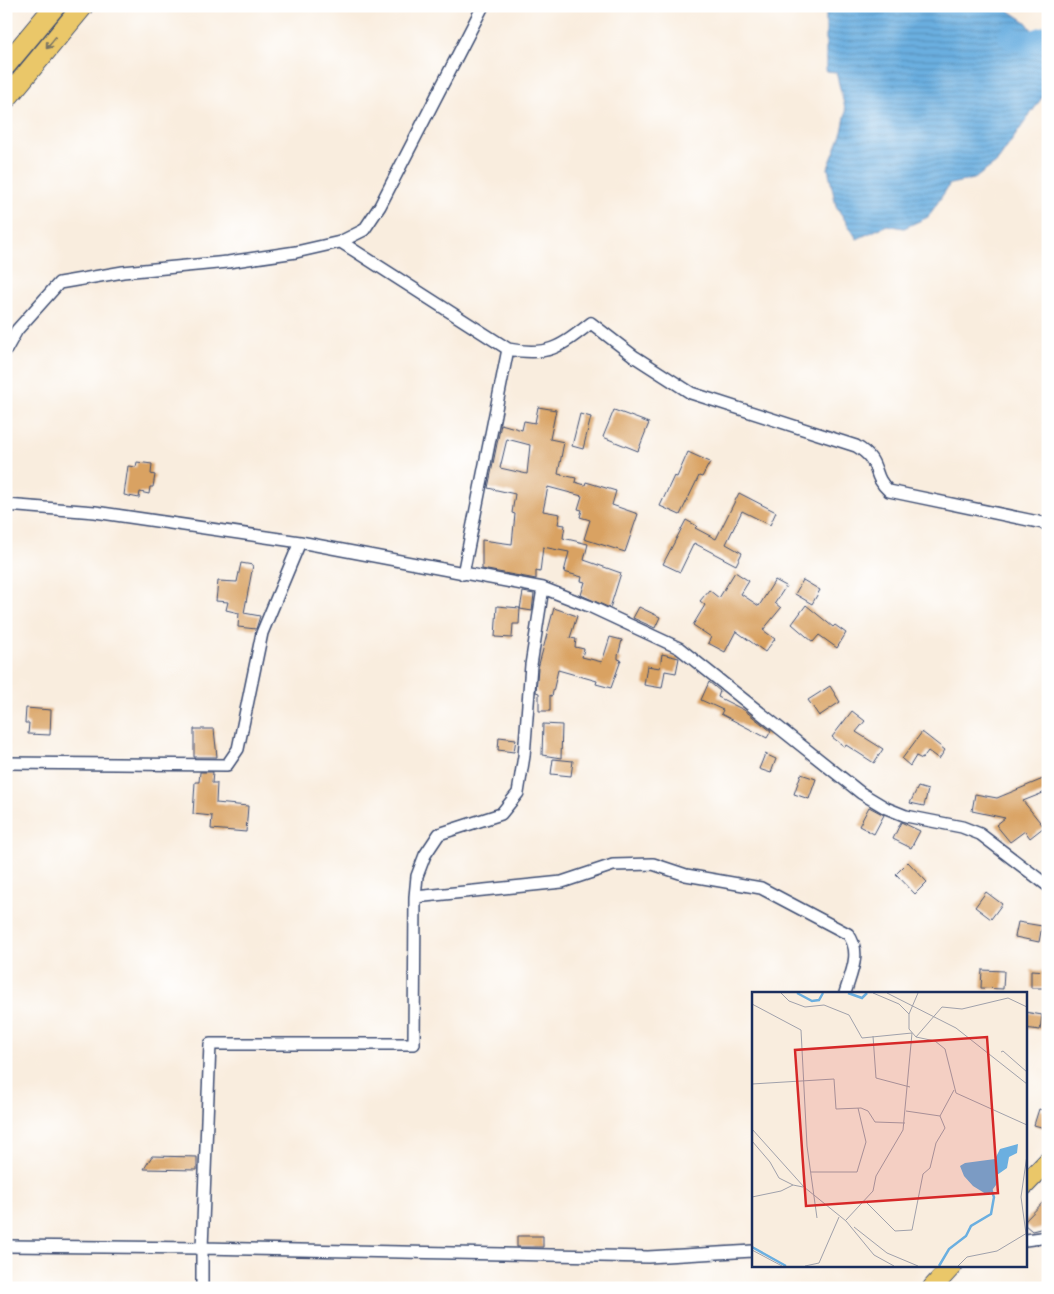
<svg xmlns="http://www.w3.org/2000/svg" width="1054" height="1294" viewBox="0 0 1054 1294" font-family="'Shantell Sans',sans-serif">
<style>
.water{fill:url(#water-rules);stroke:#436f9f}
.lines{fill:none;stroke-linecap:round;stroke-linejoin:round}
.river{stroke:#6bafe0;stroke-width:22}
.building{fill:#d9a262;fill-rule:evenodd}
.minor-casing{stroke:#3c4c71;stroke-width:14}
.trunk-casing{stroke:#3c4c71;stroke-width:21}
.motorway-casing{stroke:#3c4c71;stroke-width:22}
.minor{stroke:#fff;stroke-width:11}
.trunk{stroke:#eac769;stroke-width:19}
.motorway{stroke:#eac769;stroke-width:20}
.oneway{stroke:#787363}
.inset-river{fill:none;stroke:#6bafe0;stroke-width:2.5}
.inset-road{fill:none;stroke:#a0a1ab;stroke-width:1}
.view{fill:#d62828;fill-opacity:0.15;stroke:#d62828;stroke-width:2.5}
.inset-edge{fill:none;stroke:#1b2f5e;stroke-width:2.5}
</style>
<defs>
<pattern id="water-rules" width="6" height="5" patternUnits="userSpaceOnUse" patternTransform="scale(1.25)"><rect width="6" height="5" fill="#6bafe0"/><path d="M0 2.5h6" fill="none" stroke="#578fb9"/></pattern>
</defs>
<rect width="100%" height="100%" fill="#fff"/>
<filter id="ink" filterUnits="userSpaceOnUse"><feTurbulence type="fractalNoise" baseFrequency=".02" numOctaves="2"/><feDisplacementMap in="SourceGraphic" scale="10" xChannelSelector="R" yChannelSelector="G"/><feConvolveMatrix kernelMatrix="1 2 1 2 8 2 1 2 1" color-interpolation-filters="sRGB"/></filter>
<filter id="wash" filterUnits="userSpaceOnUse"><feTurbulence type="fractalNoise" baseFrequency=".0096" numOctaves="4" result="noise"/><feDisplacementMap in="SourceGraphic" scale="20" xChannelSelector="R" yChannelSelector="G"/><feGaussianBlur stdDeviation="1.12" result="paint"/><feColorMatrix in="noise" values="0 0 0 0 0 0 0 0 0 0 0 0 0 0 0 0 0 1.4 0 .05"/><feComposite in="paint" operator="in"/></filter>
<g filter="url(#wash)">
<rect width="100%" height="100%" fill="#f9edde"/>
<path class="water" d="M826 6H1002L1026 22 1048 51V89L996 163 974 179 950 184 928 217 904 228 887 225 857 239 836 206 828 168 842 132 846 112 836 72 826 71Z"/>
<g class="lines">
<path class="river" d="M1009 37 1027 43 1048 36"/>
</g>
<g id="blocks">
<path class="building" d="M538 407 556 410 550 439 564 442 558 474 576 478 575 482 585 485 586 482 616 491 612 505 638 514 625 552 584 539 590 520 580 517 582 510 578 509 582 496 548 487 543 511 560 514 558 524 565 525 563 538 588 544 584 560 621 573 610 608 581 595 585 582 581 581 582 577 564 572 569 552 543 547 540 572 536 571V579L482 569V540L512 544 515 514 512 513 515 494 488 488 501 424 522 430 524 421 535 423ZM507 439 530 445 527 474 500 468Z
M614 410 649 423 638 451 603 437Z
M580 414 591 417 583 449 572 446Z
M688 452 710 462 702 477 699 476 680 515 660 506 674 476 677 477Z
M137 462 152 464 151 474 155 475 153 487H150L149 494 140 492 139 498 124 495 128 466 136 467Z
M739 493 776 512 770 525 742 511 726 544 742 553 736 565 694 543 680 572 663 564 686 520 697 526 695 528 716 539Z
M241 563 253 565 244 613 260 616 256 629 238 627 239 613 226 610 228 602 216 601 218 581 237 582Z
M735 572 749 581 741 594 759 606 775 580 786 586 775 603 781 608 763 630 775 639 765 652 736 631 725 652 708 643 711 637 693 625 705 605 700 601 709 590 719 598Z
M803 580 820 590 812 604 795 594Z
M523 592 534 594 532 611 520 609Z
M806 605 833 627 835 625 846 633 837 648 819 635 813 642 792 624Z
M497 606 520 608 519 624H513L512 638 495 637Z
M639 607 660 617 655 628 633 618Z
M554 608 577 616 570 638 576 639 575 647 584 649 582 657 602 662 610 637 622 640 618 656V659L621 660 611 688 596 684 597 681 558 670 552 696 550 695V711H539V693L536 692 538 668Z
M662 654 679 658 676 673 665 671 662 688 644 685 647 666 660 668Z
M709 682 720 691 718 697 744 710 771 731 767 738 721 714 723 710 701 700Z
M830 686 840 702 819 716 808 700Z
M26 708 51 710 50 735 28 734 29 723H25Z
M852 711 865 721 856 732 883 749 874 763 846 745 845 747 832 737Z
M543 724 562 725 561 758 542 755Z
M194 729H214L217 757H194Z
M922 732 945 750 939 759 928 751 922 759 916 756 910 766 902 759Z
M499 737 516 739 514 752 498 750Z
M765 754 776 759 771 773 759 769Z
M553 759 573 761 571 776 551 774Z
M200 772H213L212 783H217L216 803 248 806 246 832 211 829 212 816 193 814 195 782H199Z
M801 774 816 779 809 799 794 794Z
M1043 779 1048 791 1023 801 1044 827 1030 838 1025 831 1010 842 996 825 1005 818 972 811 975 794 997 798Z
M918 787 928 790 924 806 910 803Z
M869 807 884 815 874 834 859 826Z
M901 822 920 831 911 848 893 839Z
M908 862 927 882 915 894 896 874Z
M986 892 1002 904 991 919 975 907Z
M1018 922 1042 926 1039 942 1015 937Z
M982 970 1004 971 1003 989 981 988Z
M1031 970 1048 971V988H1031Z
M1025 1012 1042 1015 1040 1030 1025 1028Z
M1039 1109 1048 1112V1129L1034 1125Z
M152 1156 197 1157V1170L144 1169Z
M1048 1197V1227L1032 1231 1025 1225V1221Z
M517 1236H543V1247H517Z"/>
</g>
</g>
<g filter="url(#ink)">
<use href="#blocks" fill-opacity="0" stroke="#3c4c71" stroke-width="1"/>
<g class="lines">
<g class="minor-casing">
<path id="minor" d="M341 242 508 349C548 357 560 347 591 323L635 357 691 393 856 446C883 462 870 474 889 491L1048 524
M6 350 17 330 59 283 123 272 228 262 296 252 340 242 364 230 380 206 483 6
M6 505 95 512 300 542 543 588 589 606 679 648 861 793 886 808 906 816 962 827 980 834 1048 886
M463 574 508 349
M6 763 227 765 238 749 262 633 300 542
M415 897 562 882 613 865 653 864 686 875 761 888 848 934C862 952 851 973 845 993
M1025 1240 1048 1237
M6 1246 202 1248 648 1257 753 1251
M202 1288V1248L210 1044H414L415 897 417 876 425 855 439 834 501 814 518 793 524 756 531 665 543 588"/>
</g>
<g class="trunk-casing">
<path id="trunk" d="M1025 1185 1048 1161
M932 1288 953 1265"/>
</g>
<g class="motorway-casing">
<path id="motorway" d="M6 65 55 6
M6 99 83 6"/>
</g>
<use href="#minor" class="minor"/>
<use href="#trunk" class="trunk"/>
<use href="#motorway" class="motorway"/>
</g>
<defs><path id="oneway-shaft" d="M-6 0H5M1.5-3L5.5 0L1.5 3" fill="none" stroke-width="1.6" stroke-linecap="round" stroke-linejoin="round" transform="scale(1.25)"/></defs>
<use class="oneway" href="#oneway-shaft" transform="translate(51 43) rotate(129)"/>
</g>
<g transform="translate(752 992)">
<rect width="275" height="275" fill="#f9edde"/>
<path d="M266 152 265 161 257 165 255 176 245 183 244 193 238 201 234 202 221 194 212 184 208 174 213 171 243 167 248 157Z" fill="#6bafe0"/>
<path class="inset-river" d="M45 1 60 9 67 8 71 1M96 1 110 6 115 1M0 255 34 274M187 274 197 257 214 244 219 234 239 222 242 205 239 197"/>
<path class="inset-road" d="M29 1 37 9 53 15 72 13 97 23 110 46 160 41M121 1 147 12 157 22M135 1 204 36 275 92M166 1 157 22V37L164 45 183 49 193 57 204 101 275 133M0 12 49 38 55 154 65 226M121 44 124 86 158 95M164 45 190 15 210 17 256 6 275 15M249 60 251 59 275 80M0 92 82 87 84 117 109 116 116 119 123 130 153 131M154 119 188 124M0 137 52 195 94 229 122 263 142 274M0 149 18 170 27 186 41 193M275 163 269 205 275 249M59 180H105L114 150 106 116M0 205 29 199 41 193 51 195M114 210 143 239 160 238 171 182 178 176 184 151 193 136 188 124 202 98M94 228 121 199 124 184 151 138 160 41M102 235 135 261 166 274M0 258 30 274M53 274 67 271 87 225M206 274 215 265 245 259 275 241"/>
<path class="view" d="M235 45 246 201 54 214 43 58Z"/>
<rect width="275" height="275" class="inset-edge"/>
</g>
<rect width="1054" height="1294" fill="none" stroke="#fff" stroke-width="25"/>
</svg>
